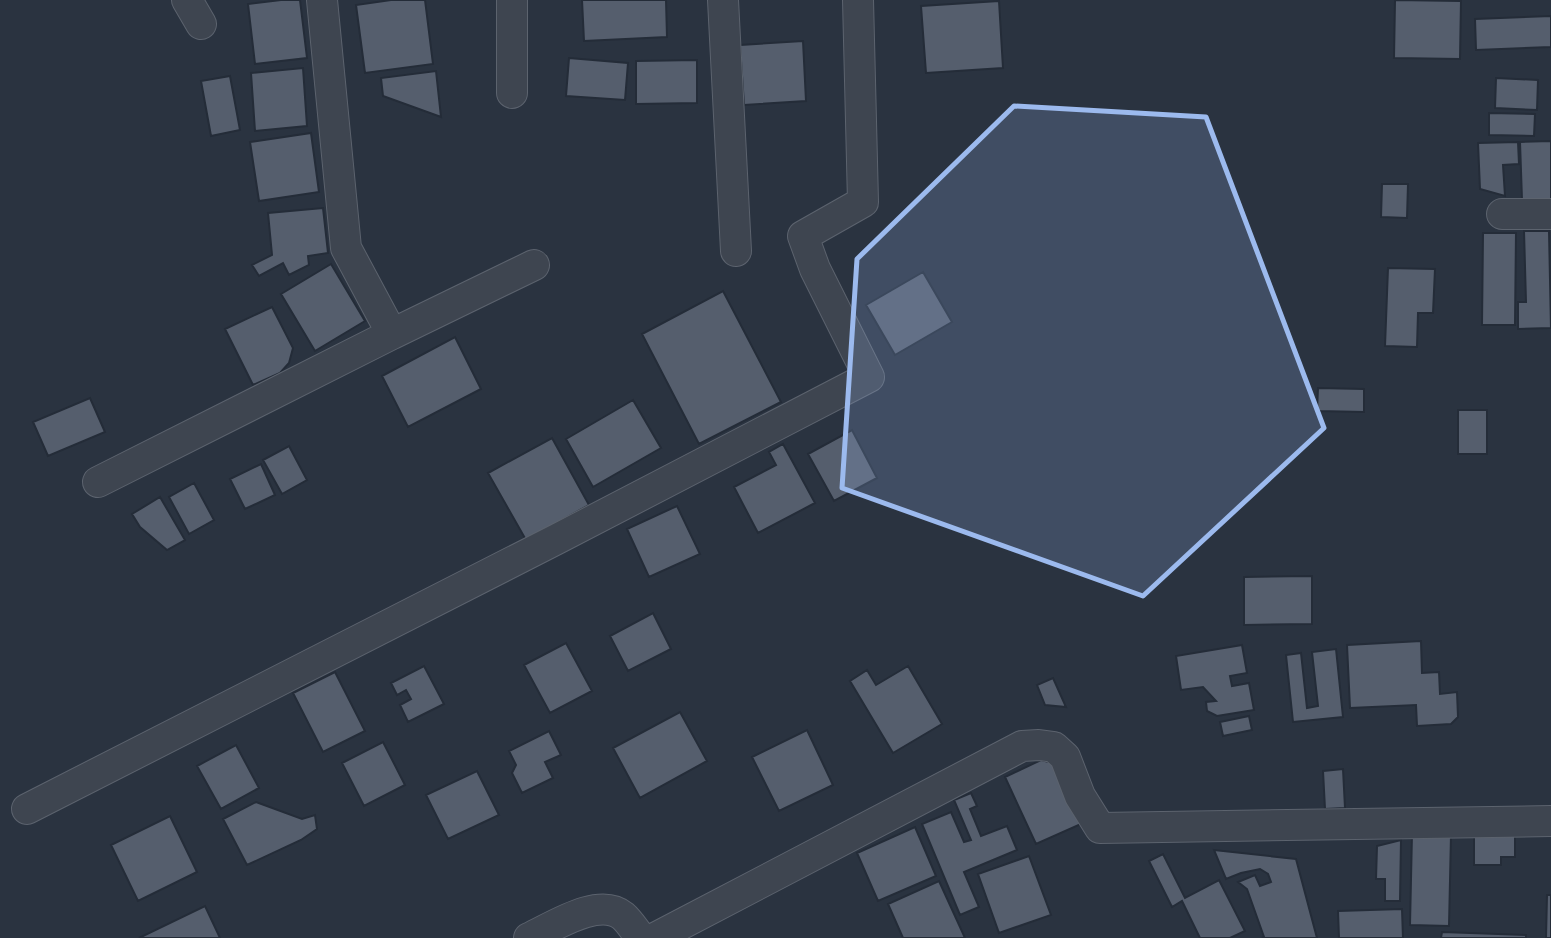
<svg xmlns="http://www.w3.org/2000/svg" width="1551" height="938" viewBox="0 0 1551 938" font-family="Mulish,sans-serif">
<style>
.building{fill:#555e6d;stroke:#242c38;stroke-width:2}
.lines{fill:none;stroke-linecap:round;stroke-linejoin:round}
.street-casing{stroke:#5c636e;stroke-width:32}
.street{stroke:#3e4550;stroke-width:30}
.marked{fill:#9cbaee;fill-opacity:0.2;stroke:#9cbaee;stroke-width:5;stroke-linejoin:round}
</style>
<rect width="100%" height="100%" fill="#2a3340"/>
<path class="building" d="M281 0H300L307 58 255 64 248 4Z
M391 0H425L433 64 365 73 356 5Z
M582 0H666L667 37 584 41Z
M1395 0 1461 1 1460 59 1394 58Z
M999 1 1003 68 926 73 921 6Z
M1551 16V47L1476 50 1475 19Z
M803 41 806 101 744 105 740 45Z
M569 58 628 63 625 100 566 96Z
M697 60V103L636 104V61Z
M303 68 307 126 255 131 251 73Z
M436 71 441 117 383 96 381 78Z
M230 76 240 130 211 136 201 81Z
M1496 78 1538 80 1537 110 1495 108Z
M1489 113 1535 114 1534 136 1489 135Z
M311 133 319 192 259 201 250 142Z
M1551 141V199L1522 200 1520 142Z
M1518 142 1519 164 1503 165 1505 196 1480 189 1478 143Z
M1382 184H1408L1407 218 1381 217Z
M323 208 328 253 308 256 309 265 289 275 283 263 259 276 252 265 272 255 268 213Z
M1524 231H1549L1551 328 1518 329V302H1526Z
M1483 233H1516L1515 325H1482Z
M331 264 365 321 315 351 281 294Z
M1388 268 1435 269 1433 313H1418L1417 347 1385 346Z
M923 272 952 322 895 355 866 305Z
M723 291 781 402 699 444 642 334Z
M272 307 293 348 289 363 280 373 253 385 225 329Z
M455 337 481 389 408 427 382 376Z
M1318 388 1364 389V412L1317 411Z
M90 398 105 432 48 456 33 422Z
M633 400 661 448 593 487 566 439Z
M1458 410H1487V454H1458Z
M852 430 877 478 834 501 808 454Z
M552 438 589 505 526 540 488 473Z
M783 444 815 503 758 533 734 487 776 465 769 452Z
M289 446 307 480 282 494 263 460Z
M261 464 275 495 245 509 230 479Z
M194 483 214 520 189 534 169 497Z
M160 497 185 540 167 550 140 527 132 514Z
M677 506 700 554 649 577 627 529Z
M1312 576V624L1244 625V577Z
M653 613 671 649 628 671 610 636Z
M1421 641 1422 673 1439 672 1440 694 1457 692 1458 717 1451 724 1417 726 1416 705 1350 708 1347 645Z
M566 643 592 691 550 713 524 665Z
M1242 645 1247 673 1230 676 1232 686 1249 683 1254 710 1217 716 1207 711 1206 702 1216 701 1203 687 1181 690 1176 656Z
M1336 649 1343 717 1293 722 1286 655 1301 653 1307 708 1318 706 1312 652Z
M424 666 444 704 408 722 400 705 411 699 406 690 397 695 391 683Z
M908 666 942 724 893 753 850 681 867 670 876 685Z
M335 672 365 731 323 752 293 693Z
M1053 678 1066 707 1045 705 1037 685Z
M680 712 707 761 640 798 613 748Z
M1249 716 1252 730 1223 736 1220 722Z
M807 730 833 785 779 811 752 757Z
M549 731 561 755 545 762 553 778 522 793 512 773 516 765 509 751Z
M383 742 405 785 364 806 342 763Z
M236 745 259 788 221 809 197 766Z
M1041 760 1053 763 1081 824 1036 844 1005 777Z
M1343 769 1345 808 1325 809 1323 771Z
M477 771 499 815 448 839 426 795Z
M971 793 977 806 970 809 981 836 1007 826 1017 850 964 872 979 907 960 915 922 824 951 812 964 842 971 840 954 800Z
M256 802 302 819 315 815 317 829 301 840 247 865 223 819Z
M170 816 197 872 138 901 111 845Z
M915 827 936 876 878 901 857 853Z
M1474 831 1515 832V857H1501V865H1474Z
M1412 833 1451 835 1449 926 1410 925Z
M1401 840 1400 901H1385V879H1376L1377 846Z
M1214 850 1296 859 1317 938H1262L1264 937 1247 889 1238 882 1255 875 1260 886 1271 882 1268 874 1260 869 1241 873 1226 879Z
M1163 854 1185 898 1219 880 1245 931 1230 938H1200L1182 901 1172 907 1149 861Z
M1029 856 1051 915 999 933 978 874Z
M939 881 965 938H903L888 904Z
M1547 895H1551V938H1546Z
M205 906 220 938H139Z
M1402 909 1403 938H1339L1338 911Z
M1442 932 1526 935V938H1441Z"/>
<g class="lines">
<g class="street-casing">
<path id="street" d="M187 0 201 24
M723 0 736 251
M512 93V0
M1502 214H1551
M392 334 534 265
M98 482 392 334 346 248 322 0
M27 809 557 539 869 377 815 269 803 236 863 202 858 0
M529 938C553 927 599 896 623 916 630 922 635 931 641 938
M655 938 1022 746 1039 745 1054 747 1065 757 1080 796 1100 828 1551 821"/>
</g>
<use href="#street" class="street"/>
</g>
<path class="marked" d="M1014 106 1206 117 1324 428 1143 596 842 488 857 259Z"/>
</svg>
